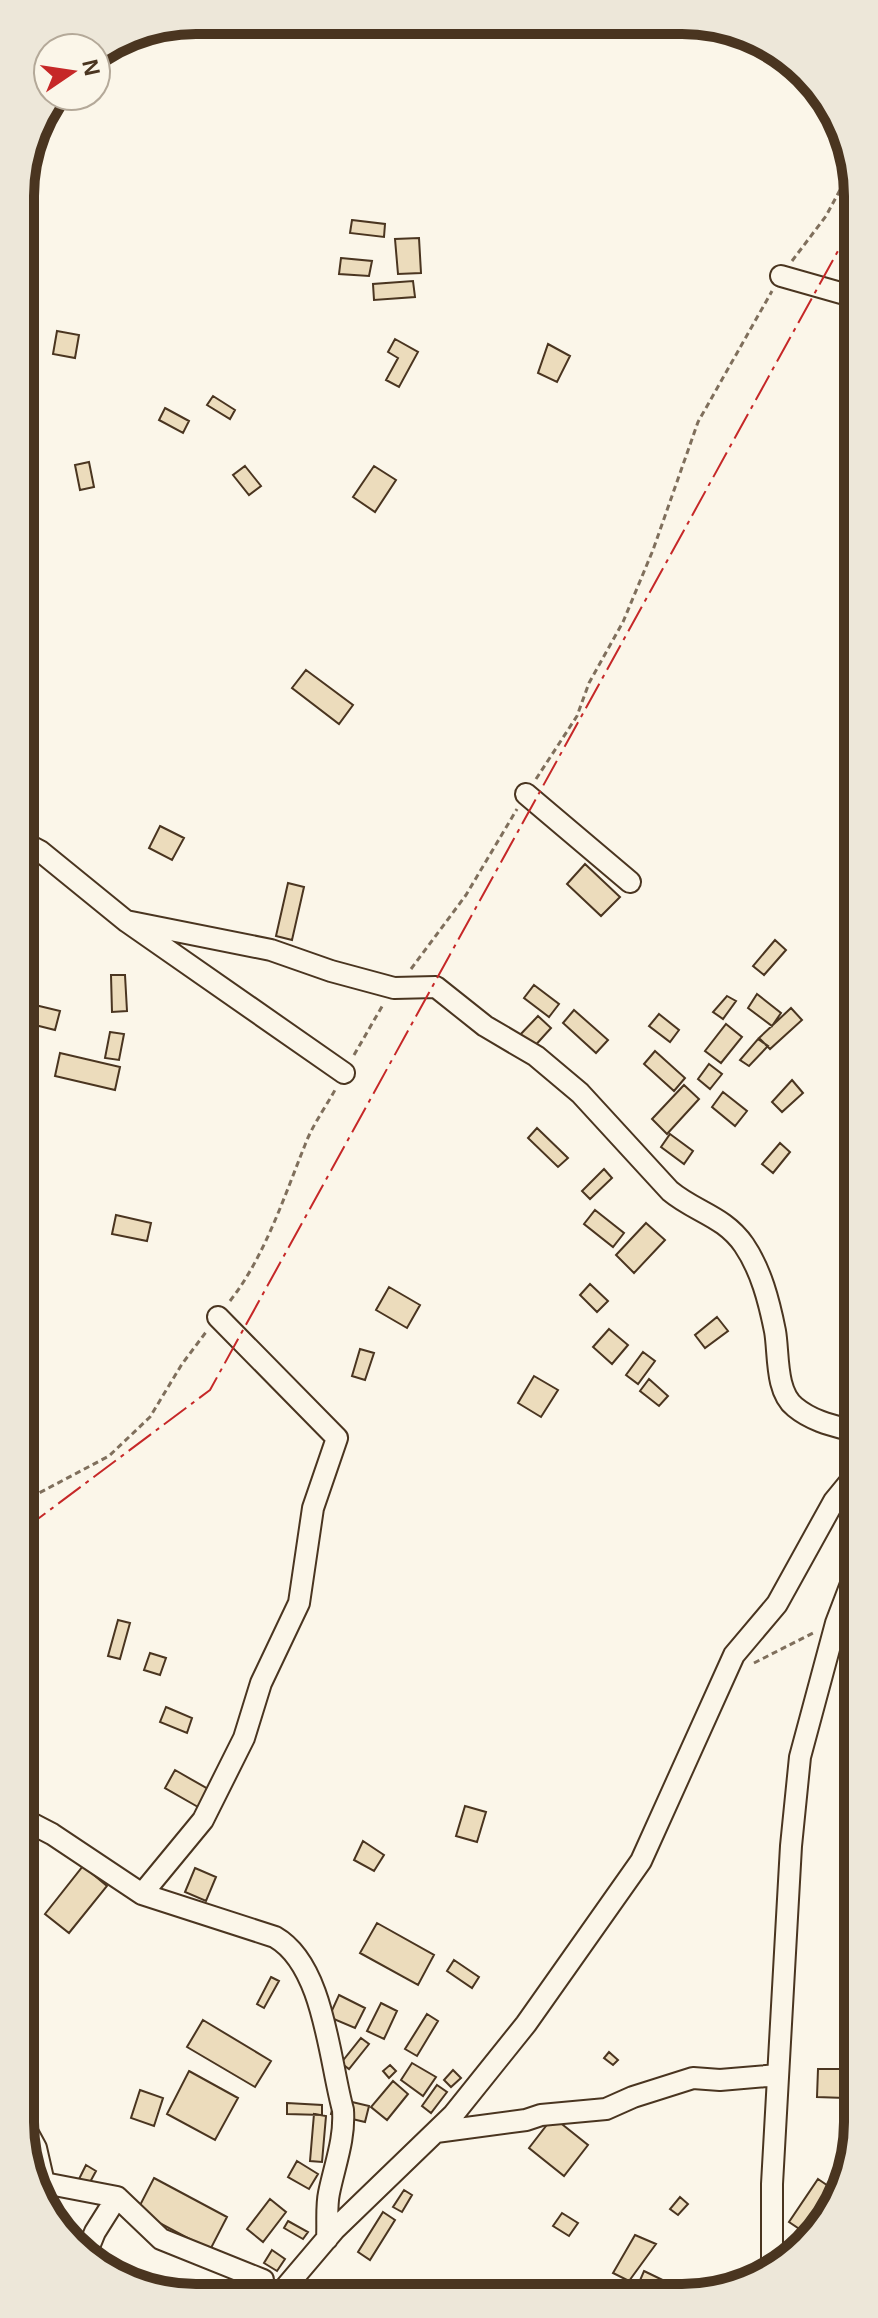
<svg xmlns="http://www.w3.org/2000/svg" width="878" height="2318" viewBox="0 0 878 2318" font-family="Arial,sans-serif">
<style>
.building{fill:#ecdcbc;stroke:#4a3520;stroke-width:2}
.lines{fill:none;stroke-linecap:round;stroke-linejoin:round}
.minor-casing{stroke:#4a3520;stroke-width:24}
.path{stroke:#7f6f5c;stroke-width:3;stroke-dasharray:6 4;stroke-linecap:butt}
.minor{stroke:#fbf6e9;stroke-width:20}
.power{stroke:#c62828;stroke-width:2;stroke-dasharray:28 6 4 6;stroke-linecap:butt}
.rim{fill:none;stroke:#4a3520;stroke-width:10}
</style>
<rect width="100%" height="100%" fill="#fbf6e9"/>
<path class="building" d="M352 220 385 224 384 237 350 233Z
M419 238 421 273 398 274 395 239Z
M341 258 372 261 369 276 339 274Z
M413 281 415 297 374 300 373 284Z
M57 331 79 335 75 358 53 354Z
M395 339 418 352 399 387 386 380 398 358 388 352Z
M548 344 570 356 557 382 538 373Z
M213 396 235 410 230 419 207 405Z
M165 408 189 421 183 433 159 420Z
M89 462 94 487 80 490 75 465Z
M245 466 261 486 249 495 233 475Z
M374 466 396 480 375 512 353 497Z
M306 670 353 705 339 724 292 688Z
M160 826 184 838 172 860 149 848Z
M585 864 620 897 601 916 567 884Z
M288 883 304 887 292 940 276 936Z
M856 922V948L843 939Z
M775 940 786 950 764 975 753 966Z
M111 975H125L127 1011 112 1012Z
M534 985 559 1004 549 1017 524 998Z
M757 994 781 1013 772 1026 748 1008Z
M727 996 736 1001 723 1019 713 1012Z
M35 1005 60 1011 55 1030 31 1024Z
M791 1008 802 1020 770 1049 759 1038Z
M574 1010 608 1040 596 1053 563 1023Z
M659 1014 679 1030 670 1042 649 1026Z
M538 1016 551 1028 532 1049 518 1037Z
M726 1024 742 1037 721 1063 705 1051Z
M110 1032 124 1034 119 1060 105 1058Z
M758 1039 768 1046 749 1066 740 1060Z
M655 1051 685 1078 674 1091 644 1064Z
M60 1053 120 1067 115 1090 55 1076Z
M709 1064 722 1074 710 1089 698 1079Z
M792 1080 803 1093 782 1112 772 1102Z
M684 1085 699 1099 667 1134 652 1119Z
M723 1092 747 1111 735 1126 712 1107Z
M537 1128 568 1158 558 1167 528 1138Z
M670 1134 693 1151 684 1164 661 1147Z
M780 1143 790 1152 773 1173 762 1164Z
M604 1169 612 1178 590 1199 582 1191Z
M595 1210 624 1233 613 1247 584 1224Z
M116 1215 151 1223 147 1241 112 1234Z
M646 1223 665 1240 634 1273 616 1255Z
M590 1284 608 1301 597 1312 580 1295Z
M389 1287 420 1305 407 1328 376 1310Z
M717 1317 728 1331 705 1348 695 1335Z
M609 1329 628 1345 612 1364 593 1347Z
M360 1349 374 1353 365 1380 352 1376Z
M643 1352 655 1361 638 1384 626 1375Z
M534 1376 558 1390 541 1417 518 1403Z
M649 1379 668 1396 659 1406 640 1391Z
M118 1620 130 1623 120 1659 108 1656Z
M150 1653 166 1658 160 1675 144 1670Z
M166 1707 192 1718 187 1733 160 1722Z
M175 1770 208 1789 198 1807 165 1788Z
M465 1806 486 1812 477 1842 456 1836Z
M363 1841 384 1855 374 1871 354 1860Z
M83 1866 107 1886 69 1933 45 1914Z
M195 1868 216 1877 206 1901 185 1892Z
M377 1923 434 1955 418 1985 360 1953Z
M454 1960 479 1977 472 1988 447 1971Z
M271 1977 279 1981 264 2008 257 2004Z
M339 1995 365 2008 355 2028 329 2017Z
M381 2003 397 2011 384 2039 367 2031Z
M427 2014 438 2021 417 2056 405 2049Z
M203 2020 271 2061 255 2087 187 2047Z
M361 2038 369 2044 349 2069 341 2063Z
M609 2052 618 2060 613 2065 604 2058Z
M412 2063 436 2077 423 2096 401 2080Z
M390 2065 396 2071 389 2078 383 2071Z
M818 2069H846L845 2098 817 2097Z
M453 2070 461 2078 451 2087 444 2080Z
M189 2071 238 2098 215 2140 167 2114Z
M393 2081 408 2094 387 2120 371 2107Z
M437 2085 447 2092 431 2113 422 2106Z
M140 2090 163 2098 154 2126 131 2118Z
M335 2098 369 2106 365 2122 331 2114Z
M287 2103 322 2105V2115L287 2114Z
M314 2114 326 2116 322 2162 310 2161Z
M553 2117 588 2145 564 2176 529 2148Z
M297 2161 318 2174 309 2189 288 2177Z
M86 2165 96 2171 89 2184 79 2179Z
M154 2178 227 2217 210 2250 137 2211Z
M818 2179 834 2190 807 2234 789 2222Z
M404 2190 412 2195 402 2212 393 2207Z
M680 2197 688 2204 678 2215 670 2209Z
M270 2199 286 2212 263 2242 247 2229Z
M383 2212 395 2220 370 2260 358 2252Z
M562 2213 578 2223 569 2236 553 2226Z
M288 2221 308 2232 303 2239 284 2228Z
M635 2235 656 2244 629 2281 613 2273Z
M272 2250 285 2259 277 2271 264 2263Z
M644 2271 673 2285 668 2295H656L638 2285Z
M323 2284 343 2293 342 2295H318Z"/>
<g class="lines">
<g class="minor-casing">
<path id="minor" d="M20 228H21
M781 276 855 297
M526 794 630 882
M21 841 40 851 126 921 344 1073
M126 921 271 950 331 971 394 988 436 987 485 1026 536 1056 580 1093 670 1191C695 1212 724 1216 744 1245 761 1270 769 1301 775 1331 779 1353 775 1391 795 1407 813 1422 835 1426 857 1432
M23 1819 52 1834 142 1894 275 1937C324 1965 329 2059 343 2110 345 2139 335 2164 329 2193 326 2207 328 2224 327 2239
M142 1894 203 1820 244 1738 261 1683 299 1603 313 1508 337 1438 218 1317
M23 2124 36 2148 44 2183 117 2197 161 2239 263 2280 264 2295
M436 2132 526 2120 541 2115 606 2109 633 2097 693 2078 720 2080 778 2075
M86 2254 95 2232 117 2197
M772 2262V2184L791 1846 800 1757 836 1623 857 1568
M279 2295 335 2229 453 2115 526 2024 641 1861 734 1655 777 1604 834 1501 857 1473"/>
</g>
<path class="path" d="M792 261 826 216 855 162
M536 779 577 716 589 683 623 622 653 550 698 422 772 291
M411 969 466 895 517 809
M354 1055 384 1003
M230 1301C265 1256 284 1197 305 1145 312 1126 325 1108 335 1090
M22 1502 109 1456 150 1417 182 1364 206 1332
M754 1663 815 1632"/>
<use href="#minor" class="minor"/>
<path class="power" d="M23 1530 210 1390 855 220"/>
</g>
<path d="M0 0H878V2318H0ZM196 34H682A162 162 0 0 1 844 196V2122A162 162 0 0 1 682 2284H196A162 162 0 0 1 34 2122V196A162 162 0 0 1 196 34Z" fill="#ede7d9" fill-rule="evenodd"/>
<path class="rim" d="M196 34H682A162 162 0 0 1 844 196V2122A162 162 0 0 1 682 2284H196A162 162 0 0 1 34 2122V196A162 162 0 0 1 196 34Z"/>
<g transform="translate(72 72) rotate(77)"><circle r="38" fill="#fbf6e9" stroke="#b4a999" stroke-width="2"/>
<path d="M0-6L14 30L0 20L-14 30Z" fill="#c62828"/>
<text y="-12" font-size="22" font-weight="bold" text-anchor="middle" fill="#4a3520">N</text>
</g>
</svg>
